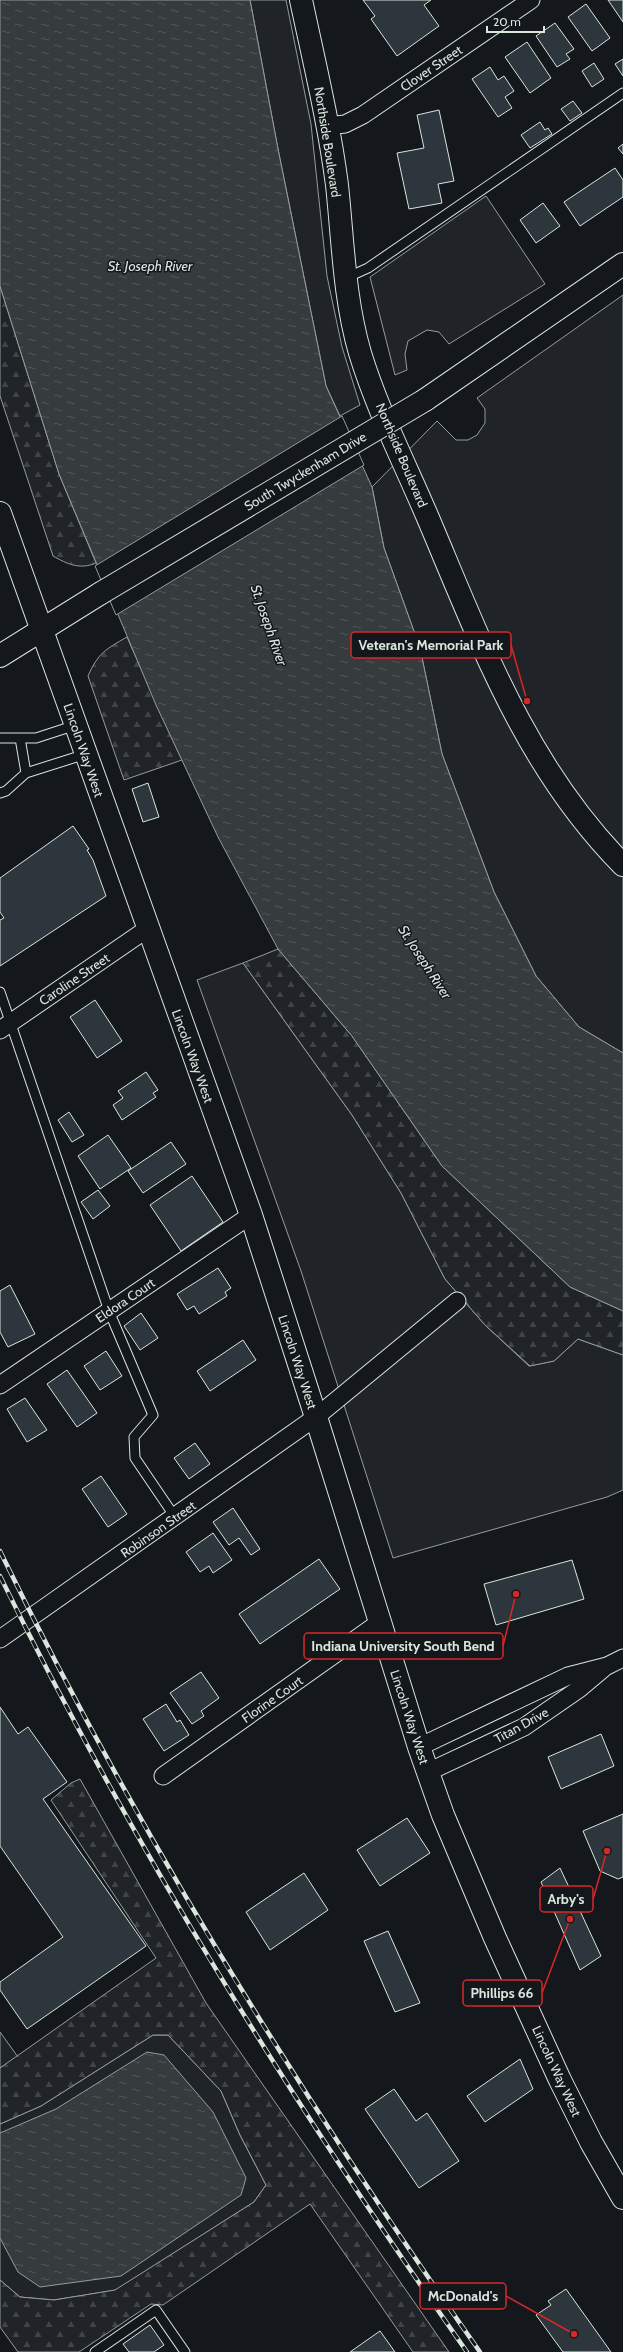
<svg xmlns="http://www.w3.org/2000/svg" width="623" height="2352" viewBox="0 0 623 2352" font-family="Cabin,sans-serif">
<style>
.green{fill:#202428;stroke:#939e99}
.forest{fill:url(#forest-firs);stroke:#939e99}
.water{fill:url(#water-ripples);stroke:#939e99}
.pier{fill:#14181c;stroke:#939e99}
.building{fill:#2c363c;stroke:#d8e6dc}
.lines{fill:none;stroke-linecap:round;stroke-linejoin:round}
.lane-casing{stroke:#d8e6dc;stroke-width:11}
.street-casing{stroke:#d8e6dc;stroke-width:19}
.secondary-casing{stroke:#d8e6dc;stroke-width:24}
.primary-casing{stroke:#d8e6dc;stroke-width:24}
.lane{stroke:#14181c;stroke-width:9}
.street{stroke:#14181c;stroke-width:17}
.secondary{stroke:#14181c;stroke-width:22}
.primary{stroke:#14181c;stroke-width:22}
.rail-casing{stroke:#d8e6dc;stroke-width:4.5}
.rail{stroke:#14181c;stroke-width:3;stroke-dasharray:9;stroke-linecap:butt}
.secondary-bridge-casing{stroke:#d8e6dc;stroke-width:24;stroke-linecap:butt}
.secondary-bridge{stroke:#14181c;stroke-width:22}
.labels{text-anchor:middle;stroke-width:3;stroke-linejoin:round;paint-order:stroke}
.street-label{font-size:13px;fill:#d8e6dc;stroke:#14181c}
.water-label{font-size:14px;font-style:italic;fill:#d8e6dc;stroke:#14181c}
.leader{fill:none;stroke:#d62828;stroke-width:1.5}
.callout-dot{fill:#d62828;stroke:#14181c;stroke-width:1.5}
.callout{fill:#14181c;stroke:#d62828;stroke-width:1.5}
.callout-label{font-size:14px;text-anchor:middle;font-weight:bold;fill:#d8e6dc}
</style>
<defs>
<pattern id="forest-firs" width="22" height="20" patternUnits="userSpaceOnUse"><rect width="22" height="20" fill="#202428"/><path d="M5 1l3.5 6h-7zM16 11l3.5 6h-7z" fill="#404447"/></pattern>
<pattern id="water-ripples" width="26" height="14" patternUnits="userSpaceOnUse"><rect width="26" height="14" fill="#363b3e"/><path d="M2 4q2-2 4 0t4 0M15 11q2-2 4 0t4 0" fill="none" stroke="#525759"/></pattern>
</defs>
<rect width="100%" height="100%" fill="#14181c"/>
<path class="green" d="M250 0H286L311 124 327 276 342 347 360 405 340 416 326 386 278 149Z
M486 196 545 284 449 344 439 332 427 330 408 341 405 354 407 370 395 375 370 277Z
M623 295V1053L579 1027 536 976 494 892 442 754 420 648 384 548 372 487 437 421 456 440H468L477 435 485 423V409L477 398Z
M243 963 352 1115 401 1193 445 1279 485 1325 529 1366 554 1361 578 1339 623 1355V1490L607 1497 393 1558 301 1271 197 980Z
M0 2032 18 2057 0 2068Z
M153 2035H168L221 2091 240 2135 266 2185 254 2202 116 2290 54 2300 20 2297 0 2280V2124L41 2106Z"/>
<path class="forest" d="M0 286 59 474 96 563C80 570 67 564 53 556L0 396Z
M127 637 182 760 124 780 88 676C98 653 106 649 127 637Z
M278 949 352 1036 442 1166 570 1287 623 1311V1355L578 1339 554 1361 530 1366 485 1325 445 1279 401 1193 352 1115 243 963Z
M80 1779 206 2003 449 2352H413L310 2204 163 2305 151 2304 79 2352H18L0 2327V2280L20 2297 54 2300 115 2290 254 2202 266 2185 240 2135 221 2091 168 2035H153L41 2106 0 2124V2068L156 1958 51 1800 71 1783Z"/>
<path class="water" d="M0 0H250L278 149 326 386 372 487 384 548 420 648 442 754 494 892 536 976 579 1027 623 1053V1311L570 1287 442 1166 352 1036 278 949 218 837 156 705 59 474 0 286Z
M147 2052 164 2055 213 2112 246 2178 241 2195 121 2276 40 2287 18 2272 0 2238V2133L56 2109Z"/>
<path class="pier" d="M342 416 364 465 116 615 95 566Z"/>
<path class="building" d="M363 0H431L424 5 439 26 397 56 371 19 375 16Z
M608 0H623V22Z
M586 4 610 38 592 51 568 17Z
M555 23 574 49 566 54 570 59 557 67 536 36Z
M527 42 551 78 530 93 505 57Z
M623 59V76L615 64Z
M594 63 604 79 592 87 582 71Z
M490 67 498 80 504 76 514 91 505 97 512 108 498 117 472 79Z
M573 101 582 113 570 121 561 109Z
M439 110 454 181 438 184 442 203 409 209 397 153 424 148 417 115Z
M540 122 545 130 548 128 552 134 530 148 521 135Z
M623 144V154L618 148Z
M615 168 623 180V197L580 226 564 202Z
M543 203 560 226 536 243 520 220Z
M148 783 159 817 143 822 132 789Z
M73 826 89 849 87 850 93 860 106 896 0 966V920L4 918 0 912V878Z
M95 1000 122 1041 97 1058 70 1017Z
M146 1072 158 1090 153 1093 156 1097 122 1120 113 1105 123 1098 118 1091Z
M69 1112 84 1135 72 1142 58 1120Z
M108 1135 131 1168 100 1189 78 1156Z
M171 1142 186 1164 143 1193 128 1171Z
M192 1176 223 1222 181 1251 150 1205Z
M98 1190 110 1206 93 1219 81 1202Z
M218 1268 231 1288 225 1292 227 1296 199 1314 194 1306 187 1310 177 1294Z
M10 1285 35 1334 8 1347 0 1332V1291Z
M141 1313 158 1338 140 1350 124 1326Z
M243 1340 256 1360 210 1391 197 1371Z
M106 1351 122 1376 100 1390 84 1366Z
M67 1370 97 1413 77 1427 47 1384Z
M25 1398 47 1430 27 1442 7 1409Z
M195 1443 210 1464 189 1479 174 1458Z
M101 1476 127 1514 108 1527 82 1489Z
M233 1508 260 1549 251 1555 239 1538 229 1545 213 1522Z
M213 1533 232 1560 213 1573 209 1566 200 1572 186 1552Z
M319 1559 340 1589 260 1644 239 1614Z
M572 1560 584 1599 496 1625 484 1584Z
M201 1672 219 1698 201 1711 204 1716 192 1724 170 1693Z
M166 1704 177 1722 180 1720 189 1735 164 1751 143 1719Z
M0 1707 18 1734 28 1727 67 1782 43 1799 146 1946 27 2029 0 1990V1982L63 1937 0 1846Z
M601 1734 614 1766 561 1789 548 1757Z
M623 1814V1877L618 1879 600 1871 583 1831Z
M407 1818 430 1853 380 1886 357 1850Z
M560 1868 601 1956 580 1970 541 1882Z
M304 1873 328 1910 270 1950 246 1912Z
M388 1931 420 2003 395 2012 364 1941Z
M520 2059 533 2089 485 2122 467 2096Z
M394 2089 416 2121 427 2113 459 2161 419 2188 365 2109Z
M566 2289 611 2352H563L536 2315 551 2305 548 2301Z
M150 2325 164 2345 154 2352H129L123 2344Z
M380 2331 395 2352H350Z"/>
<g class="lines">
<g class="lane-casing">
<path id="lane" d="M346 278 368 268 623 93
M0 738H36L76 725
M20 738 26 773
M0 793 6 791 26 773 86 754
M0 992 109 1311 153 1415 134 1437 135 1458 175 1517
M95 2352 156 2310 185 2352"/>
</g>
<g class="street-casing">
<path id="street" d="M327 126 345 124 363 115 531 0
M0 1030 147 929
M0 1385 251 1215
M0 1639 316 1417 457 1301
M419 1747 568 1676 607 1666 623 1658
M428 1772 524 1727 579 1689 604 1668
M163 1776 380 1622"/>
</g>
<g class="secondary-casing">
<path id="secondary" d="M301 0C314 61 329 123 337 185 343 241 344 298 360 353 377 409 405 464 428 518 481 643 526 767 623 865
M425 400 623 264
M0 656 101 593"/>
</g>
<g class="primary-casing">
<path id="primary" d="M0 513 251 1215 316 1417 419 1747 443 1815 495 1938 560 2080 591 2142 623 2198"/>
</g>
<use href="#lane" class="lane"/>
<use href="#street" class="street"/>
<use href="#secondary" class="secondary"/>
<use href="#primary" class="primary"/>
<g class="rail-casing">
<path id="rail" d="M0 1551C136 1831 301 2097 480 2352
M0 1576C133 1848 294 2105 467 2352"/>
</g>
<use href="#rail" class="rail"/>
<g class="secondary-bridge-casing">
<path id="secondary-bridge" d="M101 593 425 400"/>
</g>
<use href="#secondary-bridge" class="secondary-bridge"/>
</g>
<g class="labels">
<g class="street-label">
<text transform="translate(431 68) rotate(-34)" y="5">Clover Street</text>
<text transform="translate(328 142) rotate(81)" y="5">Northside Boulevard</text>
<text transform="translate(402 455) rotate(67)" y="5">Northside Boulevard</text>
<text transform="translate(305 471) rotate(-31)" y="5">South Twyckenham Drive</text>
<text transform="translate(84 750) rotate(71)" y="5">Lincoln Way West</text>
<text transform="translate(74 979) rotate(-34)" y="5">Caroline Street</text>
<text transform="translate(193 1056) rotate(70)" y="5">Lincoln Way West</text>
<text transform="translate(125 1300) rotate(-34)" y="5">Eldora Court</text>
<text transform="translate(298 1362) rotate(72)" y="5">Lincoln Way West</text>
<text transform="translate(158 1529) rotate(-35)" y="5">Robinson Street</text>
<text transform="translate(272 1699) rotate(-35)" y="5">Florine Court</text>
<text transform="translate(410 1717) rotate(72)" y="5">Lincoln Way West</text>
<text transform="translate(521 1725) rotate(-29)" y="5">Titan Drive</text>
<text transform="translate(557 2071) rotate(65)" y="5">Lincoln Way West</text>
</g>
<g class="water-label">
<text x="150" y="271">St. Joseph River</text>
<text transform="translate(269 625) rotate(71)" y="5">St. Joseph River</text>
<text transform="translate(425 962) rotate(57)" y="5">St. Joseph River</text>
</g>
</g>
<path class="leader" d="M527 701L511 645M516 1594L503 1646M607 1851L593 1899M570 1919L542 1993M574 2334L506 2296"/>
<g class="callout-dot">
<circle cx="527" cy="701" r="4"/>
<circle cx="516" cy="1594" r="4"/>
<circle cx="607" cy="1851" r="4"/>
<circle cx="570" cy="1919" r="4"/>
<circle cx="574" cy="2334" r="4"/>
</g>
<g class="callout">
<rect x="351" y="632" width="160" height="26" rx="4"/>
<rect x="304" y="1633" width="199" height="26" rx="4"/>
<rect x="540" y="1886" width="53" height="26" rx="4"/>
<rect x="463" y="1980" width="79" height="26" rx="4"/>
<rect x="420" y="2283" width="86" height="26" rx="4"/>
</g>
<g class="callout-label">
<text x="431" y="650">Veteran's Memorial Park</text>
<text x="403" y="1651">Indiana University South Bend</text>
<text x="566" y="1904">Arby's</text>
<text x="502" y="1998">Phillips 66</text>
<text x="463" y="2301">McDonald's</text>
</g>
<path d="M487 26v6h57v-6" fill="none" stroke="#d8e6dc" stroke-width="2"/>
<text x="493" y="26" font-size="12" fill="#d8e6dc" stroke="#14181c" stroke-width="3" paint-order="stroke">20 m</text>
</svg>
